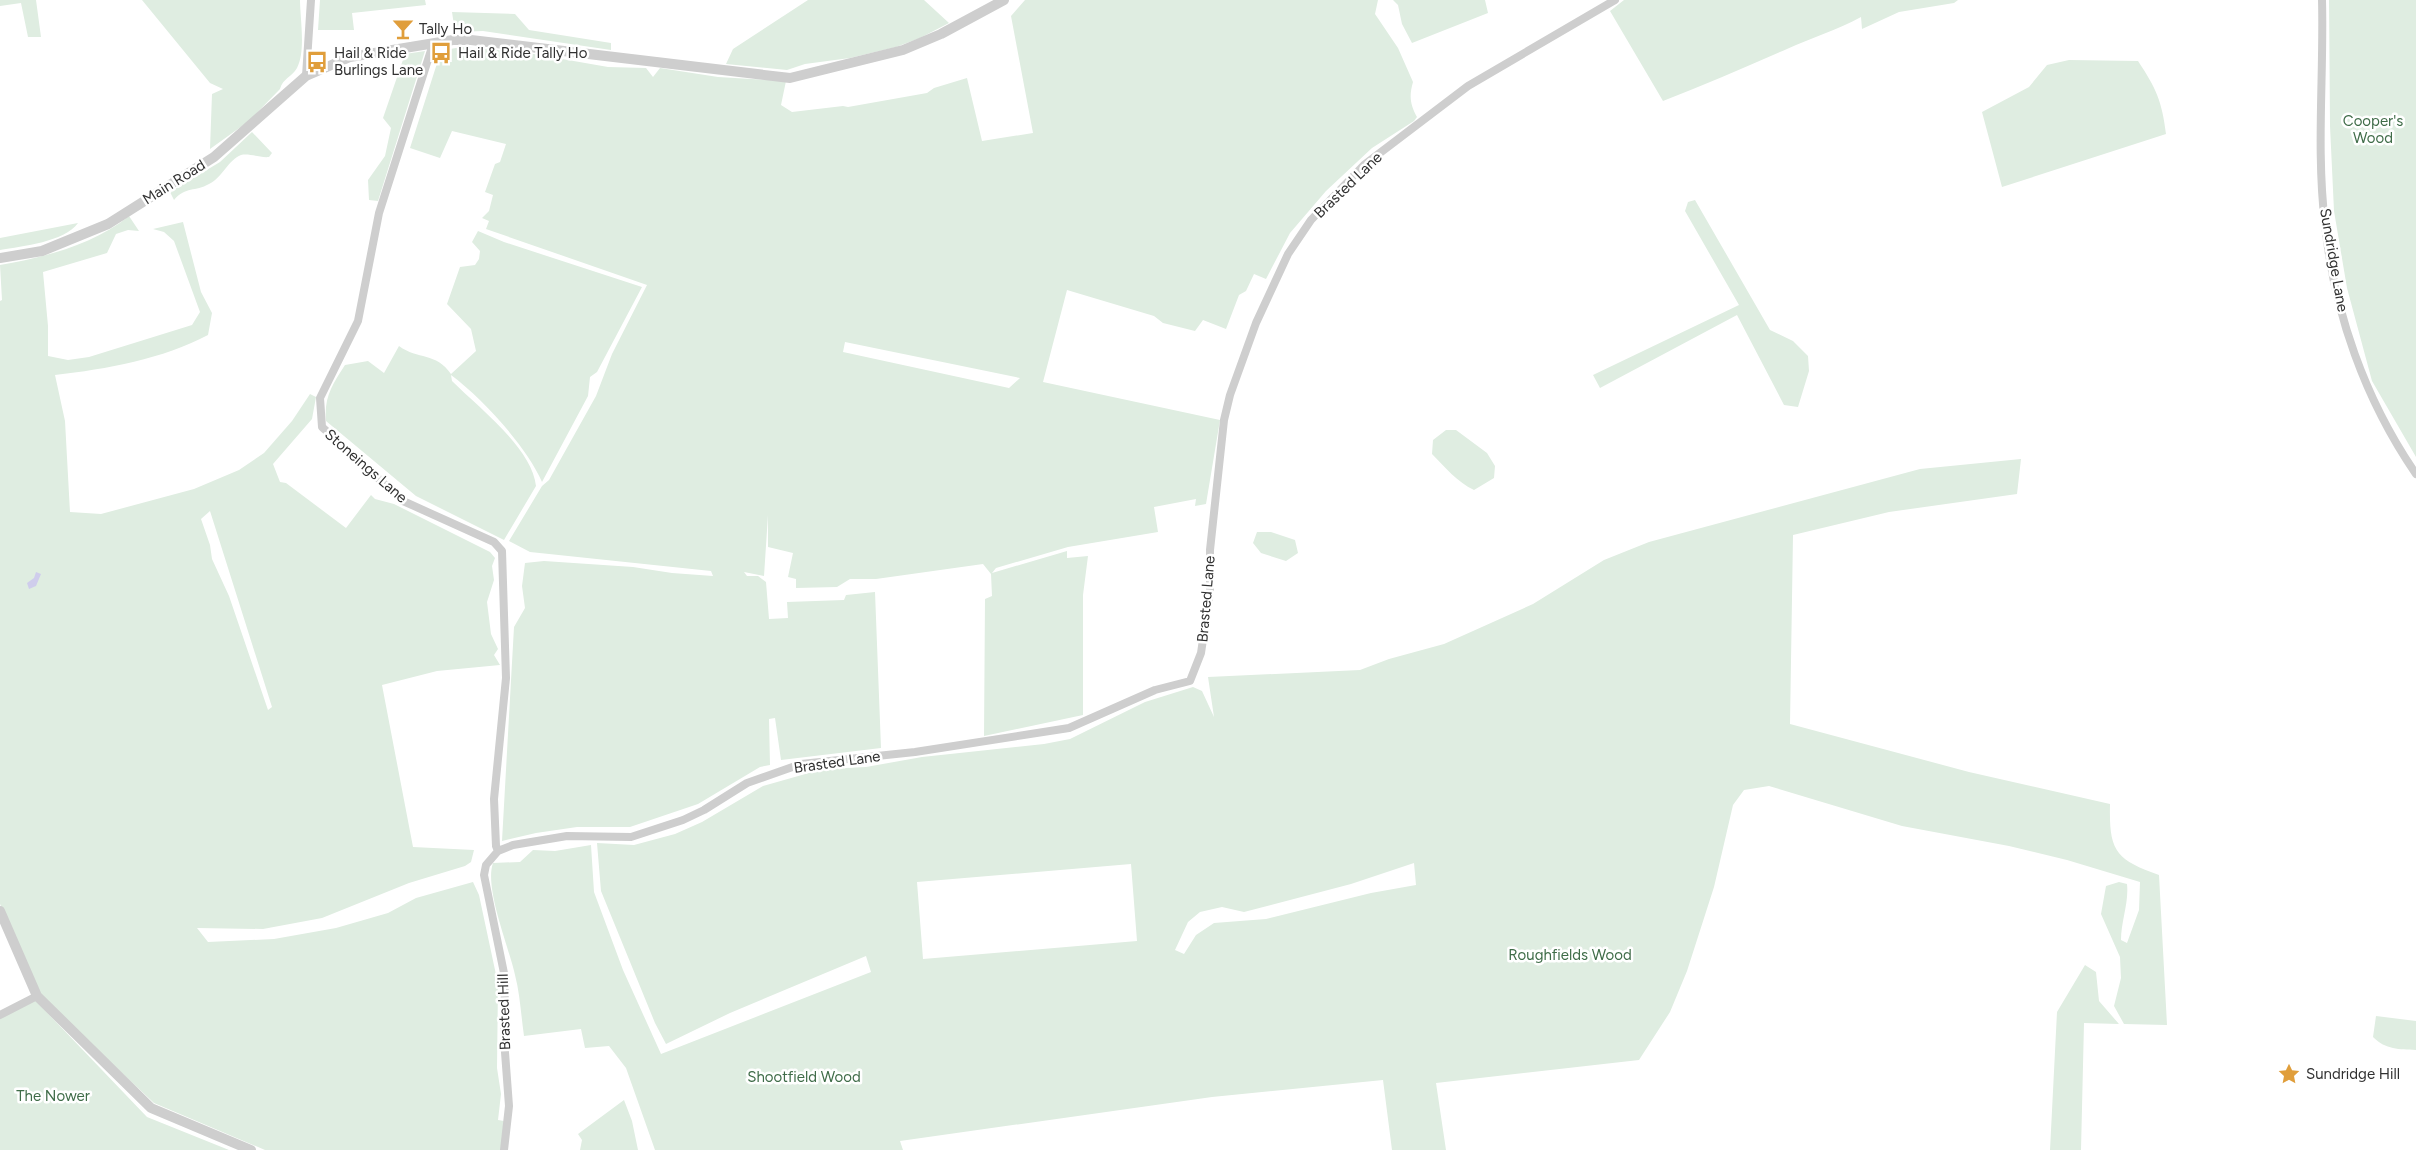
<svg xmlns="http://www.w3.org/2000/svg" width="2416" height="1150" viewBox="0 0 2416 1150" font-family="Figtree,sans-serif">
<style>
.green{fill:#dfede1;fill-rule:evenodd}
.water{fill:#cfcdec}
.lines{fill:none;stroke-linecap:round;stroke-linejoin:round}
.minor{stroke:#cecece;stroke-width:8}
.tertiary{stroke:#cecece;stroke-width:10}
.labels{text-anchor:middle;stroke-width:5;stroke-linejoin:round;paint-order:stroke}
.poi-label{font-size:15px;fill:#313131;stroke:#fff;text-anchor:start}
.park-label{font-size:15px;fill:#3f6c48;stroke:#fff}
.street-label{font-size:15px;fill:#313131;stroke:#fff}
</style>
<rect width="100%" height="100%" fill="#fff"/>
<path class="green" d="M0 0H36L41 37H28L21 3 0 6Z
M142 0H300C300 18 306 51 297 68 292 77 283 78 280 89L249 121 210 149 212 94 223 89 210 83Z
M320 0H425L426 5 352 13 354 30H318Z
M808 0H924L949 23 920 38 896 47 850 58 805 64 787 70 726 64 733 49Z
M1025 0H1378L1375 14 1398 48 1413 82C1409 96 1410 104 1417 117L1414 121 1372 148 1326 191 1290 233 1266 279 1254 274 1246 291 1239 295 1226 329 1203 320 1195 331 1163 323 1154 316 1067 290 1043 382 1220 420 1206 504 1195 506 1196 499 1154 507 1158 532 1068 547 996 568 992 573 1067 551V558L1088 556 1083 595V715L984 736 985 599 992 596 991 574 983 564 876 579H850L837 587 796 588V579L788 577 793 553 768 547V515L764 576 744 572 747 576H758L766 582 769 619 788 618 787 602 844 600 846 595 875 592 881 748 781 760 775 718 769 719 770 765 760 767 698 804 630 827H577L536 833 502 841 514 627 525 608 522 586 525 563 544 561 633 567 672 573 713 576 711 571 530 552 509 541 542 486 549 480 596 396 612 354 647 285 486 229 489 221 482 218 489 211 493 195 485 192 495 164 500 162 506 144 452 131 440 158 410 148 440 54 450 49 462 47 528 53 608 67 646 68 653 77 660 68 718 77 786 81 781 105 792 112 843 106 848 107 927 93 934 88 967 78 982 141 1033 133 1011 16ZM845 342 1020 378 1009 388 843 352Z
M1393 0H1485L1488 13 1412 43 1402 24 1398 5Z
M1624 0H1958L1954 3 1899 12 1862 29 1861 17C1837 30 1811 38 1787 49 1745 67 1705 85 1663 101L1610 11Z
M2329 0H2416V457L2372 381 2347 288 2334 211 2330 126Z
M452 12 515 14 529 30 611 43V50L483 31 455 32Z
M425 51 378 201 369 200 368 180 385 156 391 128 383 118 405 54Z
M2069 60 2138 61C2156 88 2162 101 2166 134L2002 187 1982 112 2029 87 2047 65Z
M252 132 272 153 269 157C260 158 249 153 241 155 229 159 222 178 209 184 195 192 186 186 174 200L170 192 220 162Z
M1695 200 1770 330 1793 341 1808 356 1809 371 1798 407 1784 405 1737 315 1600 388 1593 375 1739 305 1685 211 1688 202Z
M129 216 139 231 128 230 116 234 107 253 43 272 48 326V356L68 360 89 357 192 325 200 312 174 241 164 232 153 229 183 222 201 292 212 313 208 335C163 359 107 369 55 375L65 421 70 512 101 514 194 489 239 470 264 453 292 421 310 394 316 397 312 419 273 464 280 482 286 483 346 528 371 495 375 499 394 504 490 552 495 558 492 566 494 580 487 602 491 634 498 649 494 655 500 665 437 671 382 685 413 847 474 850 471 862 465 866 409 883 322 918 263 929 197 928 208 942 274 939 336 928 388 913 416 898 473 882 479 895 498 984 497 1068 501 1094 498 1120 504 1121 501 1150H265L154 1103 43 999 0 904V301L2 300 0 265C45 257 93 245 129 216ZM210 511 272 707 268 710 229 596 212 559 210 545 201 519Z
M78 223C64 242 23 246 0 250V238Z
M478 231 504 242 642 287 597 372 590 377 588 396 542 482C527 447 482 398 451 375L452 381C478 407 532 448 536 486L504 540 416 496 326 421C324 397 332 385 345 365L368 361 384 373 399 346C418 360 436 352 451 374L476 351 471 329 447 304 460 267 475 265 479 259 480 251 472 242Z
M1446 430H1456L1487 453 1495 466 1494 478 1474 490C1457 482 1445 467 1432 454L1433 440Z
M2021 459 2017 494 1889 512 1793 535 1790 724 1969 772 2110 804C2109 851 2115 859 2159 875L2167 1025 2124 1024 2114 1006 2121 978 2120 957 2101 914 2106 886 2119 882 2127 884C2129 903 2121 921 2121 940L2127 943 2139 910 2140 882 2067 860 2009 846 1902 826 1769 786 1744 790 1733 805 1714 887 1687 971 1670 1012 1639 1060 1436 1083 1446 1150H1392L1383 1080 1212 1097 900 1141 903 1150H655L626 1068 609 1046 585 1048 581 1029 524 1036C521 1015 520 994 515 975 509 947 484 888 493 863L520 862 533 850 555 851 591 845 594 892 623 970 661 1054 871 972 866 956 730 1013 666 1044 655 1023 601 891 597 843 634 845 675 834 702 822 763 786 823 769 866 767 922 757 1044 744 1070 739 1145 702 1193 687 1202 691 1214 717 1208 677 1360 670 1389 659 1444 644 1533 604 1604 560 1649 542 1920 469ZM1414 863 1416 885 1371 893 1266 919 1214 923 1196 935 1184 954 1175 950 1188 922 1200 912 1222 907 1244 912 1351 884ZM1131 864 1137 941 923 959 917 882Z
M1257 532H1271L1295 540 1298 553 1286 561 1261 553 1253 543Z
M2085 965 2096 972 2099 1001 2119 1024 2084 1023 2081 1150H2050L2057 1012Z
M35 1000 147 1117 229 1150H0V1018Z
M2376 1016 2416 1021V1050C2399 1049 2386 1050 2373 1037Z
M624 1100 632 1121 638 1150H580L582 1140 578 1134Z"/>
<path class="water" d="M36 572 41 574 36 586 29 589 27 583 34 578Z"/>
<g class="lines">
<path class="minor" d="M2322 0C2324 74 2316 150 2325 224 2334 312 2365 400 2416 474
M433 44 379 213 358 321 320 398 322 427 403 501 494 542 502 551 506 678 494 799 496 846 498 851 486 865 484 875 505 978 504 1039 509 1106 504 1150
M306 76 311 0
M498 851 513 845 567 836 631 837 683 820 704 810 747 783 801 764 915 752 1069 728 1155 690 1190 681 1201 653 1210 592V550L1224 420 1230 395 1256 323 1288 254 1311 220 1364 165 1468 86 1615 0
M0 1015 37 996"/>
<path class="tertiary" d="M0 258 42 251 108 224 214 157 306 76 350 57 453 40H471L790 78 903 50 941 34 1004 0
M0 911 37 996 151 1108 251 1150"/>
</g>
<defs>
<g id="bar-bare" transform="scale(1.725)"><path d="M-6-5H6L.8 .8V4.5H3.5V6h-7V4.5H-.8V.8Z" fill="#e09e3b" stroke="#fff" stroke-width="2.5" paint-order="stroke"/></g>
<g id="bus-bare" transform="scale(1.725)"><path d="M-5-6H5V4H4V6H2V4H-2V6H-4V4H-5ZM-3.5-4V0h7V-4ZM-3.5 1.2v1.5H-2V1.2ZM2 1.2v1.5H3.5V1.2Z" fill="#e09e3b" stroke="#fff" stroke-width="2.5" paint-order="stroke"/></g>
<g id="sight-bare" transform="scale(1.725)"><path d="M0-6L1.8-2.2L6-1.7L2.9 1.2L3.7 5.4L0 3.3L-3.7 5.4L-2.9 1.2L-6-1.7L-1.8-2.2Z" fill="#e09e3b" stroke="#fff" stroke-width="2.5" paint-order="stroke"/></g>
</defs>
<g fill-rule="evenodd">
<use href="#bar-bare" x="403" y="29"/>
<use href="#bus-bare" x="441" y="53"/>
<use href="#bus-bare" x="317" y="62"/>
<use href="#sight-bare" x="2289" y="1074"/>
</g>
<g class="labels">
<g class="poi-label">
<text x="419" y="34">Tally Ho</text>
<text x="334" y="58">Hail &amp; Ride<tspan x="334" dy="17">Burlings Lane</tspan></text>
<text x="458" y="58">Hail &amp; Ride Tally Ho</text>
<text x="2306" y="1079">Sundridge Hill</text>
</g>
<g class="park-label">
<text x="2373" y="126">Cooper's<tspan x="2373" dy="17">Wood</tspan></text>
<text x="1570" y="960">Roughfields Wood</text>
<text x="804" y="1082">Shootfield Wood</text>
<text x="53" y="1101">The Nower</text>
</g>
<g class="street-label">
<text transform="translate(174 182) rotate(-32)" y="5">Main Road</text>
<text transform="translate(1348 185) rotate(-44)" y="5">Brasted Lane</text>
<text transform="translate(2334 260) rotate(80)" y="5">Sundridge Lane</text>
<text transform="translate(366 466) rotate(41)" y="5">Stoneings Lane</text>
<text transform="translate(1206 599) rotate(-85)" y="5">Brasted Lane</text>
<text transform="translate(837 762) rotate(-8)" y="5">Brasted Lane</text>
<text transform="translate(504 1012) rotate(-92)" y="5">Brasted Hill</text>
</g>
</g>
</svg>
